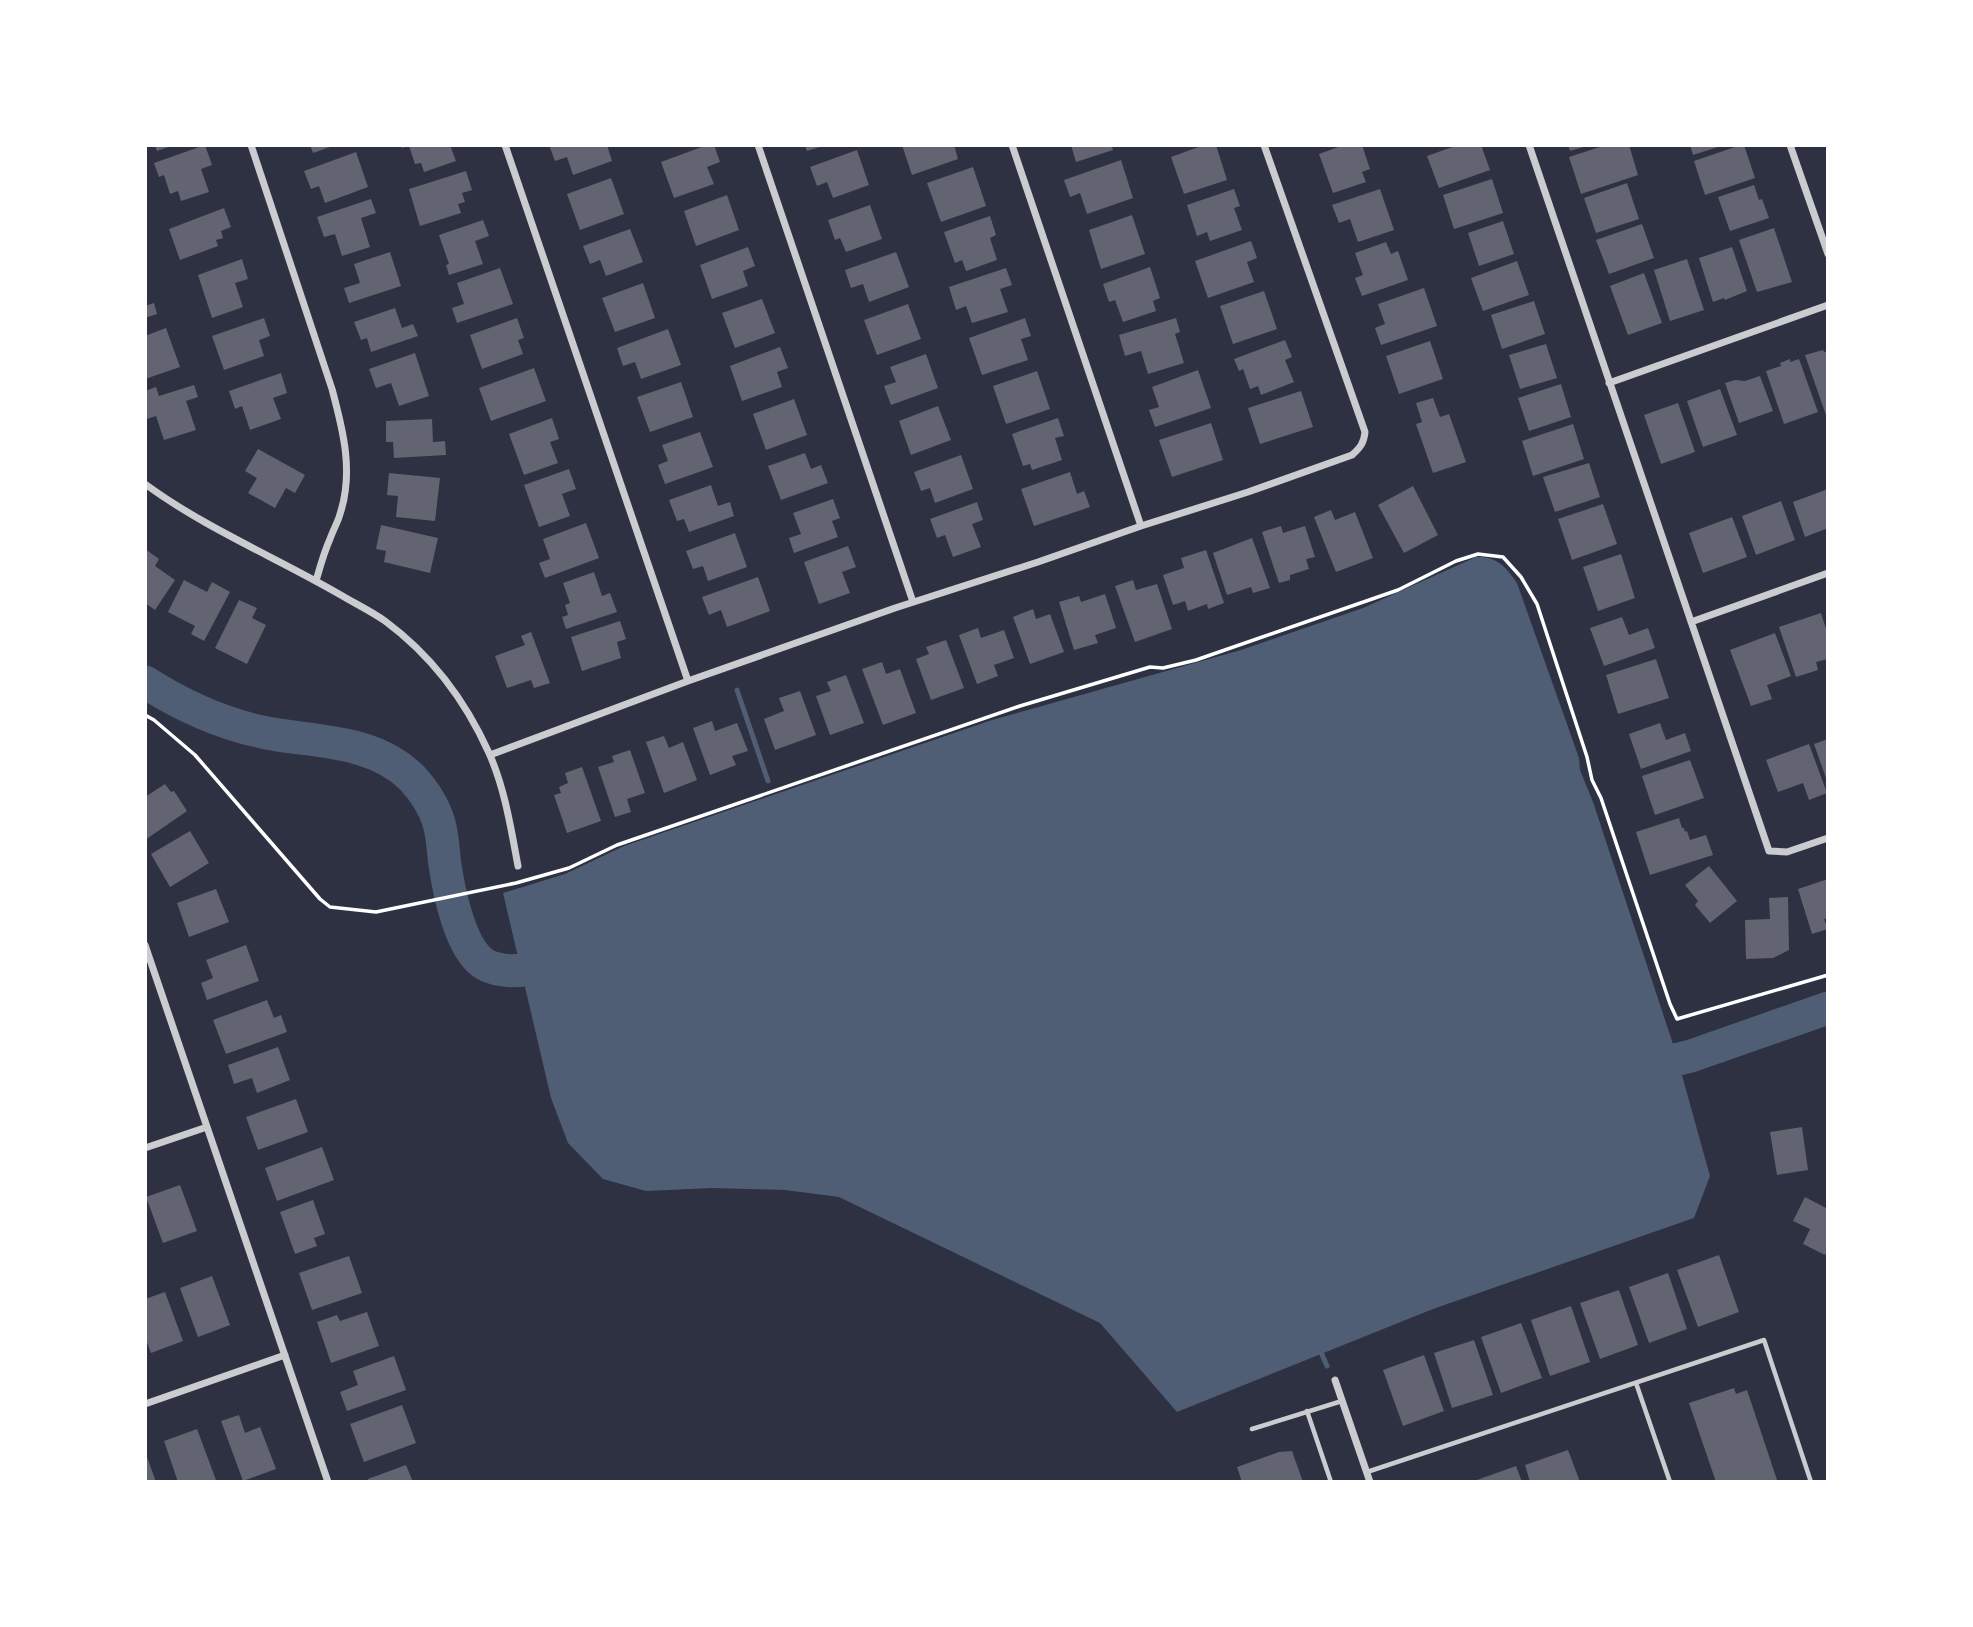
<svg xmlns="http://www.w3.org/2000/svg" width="1973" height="1627" viewBox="0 0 1973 1627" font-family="Cabin,sans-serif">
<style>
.water{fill:#4f5d75}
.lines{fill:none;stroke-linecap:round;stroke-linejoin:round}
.stream{stroke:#4f5d75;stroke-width:5}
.river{stroke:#4f5d75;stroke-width:33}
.building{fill:#626471}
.path{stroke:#fff;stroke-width:3.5}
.service{stroke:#caccd0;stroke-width:4.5}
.minor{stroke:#caccd0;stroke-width:7}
</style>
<rect width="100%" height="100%" fill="#2d3142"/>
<path class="water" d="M1476 557C1497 556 1506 567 1517 583L1579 758 1580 770 1593 802 1675 1050 1710 1176 1694 1218 1433 1309 1177 1412 1100 1323 839 1197 785 1190 712 1188 646 1191 603 1179 568 1143 551 1098 503 893 565 874 624 846 992 720 1241 650 1363 608Z"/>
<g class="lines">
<path class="stream" d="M737 690 768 781
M1320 1350 1327 1366"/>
<path class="river" d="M145 682C181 705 220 723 262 732 313 743 372 738 412 778 424 791 434 806 439 823 443 837 443 851 445 865 449 892 460 947 483 963 488 967 497 969 503 970 523 973 546 966 566 963
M1634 1070 1691 1056 1828 1008"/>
</g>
<path class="building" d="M155 145H171V146L157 151Z
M205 145 212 165 201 169 209 192 181 201 178 191 170 194 164 175 159 177 154 163Z
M310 145H333V146L313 153Z
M401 145H450L456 161 424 172 421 163 415 164 409 146 402 148Z
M549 145H607L612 161 573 175 567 157 555 161Z
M707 145H714L720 162 707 167 714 184 674 198 661 162Z
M805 145H823V146L807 151Z
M902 145H954L958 159 912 175Z
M1071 145H1111L1113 150 1076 162Z
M1204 145H1216L1227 180 1184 194 1171 157Z
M1344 145H1362L1370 169 1362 172 1366 182 1333 193 1319 154Z
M1458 145H1481L1490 170 1439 188 1427 156Z
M1568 145H1587V146L1570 151Z
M1606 145H1629L1638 175 1581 194 1569 157Z
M1690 145H1721V146L1693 155Z
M1741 145H1744L1755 178 1705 195 1694 161Z
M857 150 869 185 833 198 827 182 817 186 810 167Z
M356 152 368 187 325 203 319 186 311 189 304 171Z
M1121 160 1133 198 1087 214 1080 193 1070 197 1064 180Z
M973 167 986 206 941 222 927 183Z
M466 171 472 190 462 193 465 202 458 204 461 213 420 226 409 189Z
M611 178 624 214 580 230 567 194Z
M1492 179 1503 213 1454 229 1443 195Z
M1627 183 1639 219 1596 233 1584 198Z
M1754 185 1759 200 1762 199 1769 218 1730 231 1718 197Z
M1234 189 1240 206 1234 208 1242 230 1210 241 1207 232 1197 236 1187 205Z
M1380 189 1394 230 1358 242 1350 219 1339 223 1332 205Z
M727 195 739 230 696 246 684 211Z
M371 199 376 213 361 218 370 247 342 256 335 234 324 237 317 217Z
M870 205 882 239 846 252 840 238 835 240 828 220Z
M224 208 231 227 221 231 223 238 216 240 218 246 180 260 169 229Z
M1132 215 1145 254 1101 269 1089 230Z
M990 216 996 235 990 238 997 260 966 271 962 260 955 263 944 232Z
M483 220 489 236 475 241 483 264 449 275 446 265 449 264 439 235Z
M1503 221 1514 254 1479 266 1468 233Z
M1642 224 1654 258 1609 274 1596 240Z
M1774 228 1792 282 1757 292 1739 240Z
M630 229 643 262 606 276 600 260 590 264 583 246Z
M1251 241 1257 258 1247 262 1254 282 1208 298 1195 261Z
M1386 242 1391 254 1398 251 1408 280 1362 296 1355 278 1363 275 1355 253Z
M748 247 755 266 743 271 748 286 712 299 700 265Z
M1732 247 1747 291 1725 300 1724 298 1713 302 1699 258Z
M390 252 401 286 349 303 344 288 360 283 354 264Z
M896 252 909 287 869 302 863 284 851 288 845 270Z
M242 259 248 279 235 283 243 307 212 318 198 275Z
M1687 259 1704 310 1670 321 1654 270Z
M1517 261 1529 295 1483 311 1471 278Z
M1150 267 1160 298 1153 301 1156 311 1123 322 1115 300 1109 302 1103 284Z
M500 268 513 304 457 323 452 308 464 304 457 283Z
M1006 268 1012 285 1000 289 1008 312 972 323 966 306 956 310 949 287Z
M1644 273 1662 323 1628 335 1610 286Z
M643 283 655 318 615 332 602 298Z
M1424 288 1437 326 1381 345 1375 328 1385 324 1378 304Z
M1264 291 1277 329 1233 344 1220 306Z
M762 299 775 333 735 348 722 313Z
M1534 301 1545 334 1502 349 1491 315Z
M154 303 157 314 145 318V306Z
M908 304 921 339 877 355 864 320Z
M395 308 402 328 413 324 418 336 371 352 367 338 361 340 354 322Z
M264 318 270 336 259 340 264 356 224 370 212 336Z
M517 318 524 338 518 340 523 354 482 369 470 335Z
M1025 318 1031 336 1021 339 1028 360 982 375 969 338Z
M1176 318 1180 332 1175 334 1184 363 1148 374 1141 351 1125 356 1119 335Z
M166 328 180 367 145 379V336Z
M668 329 681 365 641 379 635 362 623 366 617 348Z
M1285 340 1292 357 1285 360 1294 382 1261 395 1258 386 1250 389 1243 369 1239 371 1234 359Z
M1430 341 1443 379 1399 394 1386 356Z
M1546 344 1557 378 1520 389 1509 355Z
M780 347 788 368 777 372 782 387 742 401 730 366Z
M1823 350 1824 352 1828 351 1827 418 1805 355Z
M415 353 429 396 399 406 391 383 376 388 369 369Z
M926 354 938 388 891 405 884 386 896 382 890 367Z
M1790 359V362L1799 359 1818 412 1784 424 1766 371 1781 366 1780 363Z
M534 368 546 401 491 421 479 388Z
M1198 370 1211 408 1155 427 1149 410 1159 407 1152 387Z
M1037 371 1050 409 1006 424 993 386Z
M281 373 287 393 273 398 281 419 250 430 242 406 235 409 229 391Z
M1760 376 1773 411 1739 423 1725 383 1735 380 1745 381Z
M681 382 693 417 650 432 637 397Z
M1561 384 1571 417 1529 431 1518 398Z
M194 385 198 397 186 401 196 430 164 440 156 416 147 419 145 391 156 387 159 396Z
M1720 389 1737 435 1703 447 1687 401Z
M1301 391 1313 427 1260 444 1248 408Z
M1433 398 1440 417 1449 414 1466 462 1433 473 1416 424 1422 422 1416 403Z
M794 399 807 435 766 450 753 414Z
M1678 403 1695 452 1661 464 1644 415Z
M938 406 951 440 911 455 899 421Z
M552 418 559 439 550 442 558 463 524 475 509 434Z
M1058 418 1064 436 1055 438 1062 460 1032 470 1030 464 1023 466 1012 434Z
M432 419 433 442 445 441 446 455 394 458 393 442H386V421Z
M1211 423 1223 460 1172 477 1159 440Z
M1573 424 1584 459 1533 476 1522 441Z
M700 432 713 467 665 484 658 465 668 461 662 445Z
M258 449 305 475 295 493 286 488 275 508 248 493 257 478 245 471Z
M805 453 811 469 821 465 828 483 781 500 768 466Z
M961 455 973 489 935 503 930 488 921 491 914 472Z
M1589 463 1600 497 1555 512 1543 477Z
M569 469 576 489 562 494 570 516 539 527 524 485Z
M1070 472 1077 494 1084 491 1090 507 1034 526 1021 489Z
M389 473 440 478 435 521 396 517 398 496 387 495Z
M711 485 718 506 730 502 734 516 689 532 684 519 677 521 669 500Z
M1413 486 1438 535 1404 553 1378 505Z
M1828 489V528L1805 537 1793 502Z
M833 499 840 518 832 521 838 537 794 553 789 538 801 534 793 513Z
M1781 501 1795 540 1756 555 1742 516Z
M977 502 983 520 972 524 981 547 953 557 945 535 937 538 930 519Z
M1603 504 1617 544 1572 560 1558 519Z
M1331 510 1335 520 1355 512 1373 558 1336 572 1314 517Z
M1732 517 1747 557 1703 573 1689 533Z
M586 523 599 558 545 578 539 563 550 559 543 539Z
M381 525 438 538 430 573 384 562 386 551 376 549Z
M1281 526 1283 533 1305 526 1315 557 1306 559 1309 569 1290 575V580L1279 583 1262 532Z
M735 533 747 567 708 581 703 566 693 569 686 551Z
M1252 538 1270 588 1253 593 1251 587 1227 595 1213 553Z
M848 546 856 567 842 572 850 593 819 604 804 562Z
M145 549 159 559 155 566 175 580 155 610 145 603Z
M1206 550 1224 603 1208 609 1207 604 1188 611 1185 601 1173 605 1163 575 1184 568 1181 558Z
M1621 554 1635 598 1598 611 1583 567Z
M594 572 602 596 610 593 617 612 566 629 562 617 568 615 565 605 570 603 563 583Z
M758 577 770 611 727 627 721 610 709 615 702 597Z
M184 580 207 592 212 582 230 592 204 641 191 634 195 626 168 612Z
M1133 580 1136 590 1157 584 1172 629 1135 642 1115 586Z
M1105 594 1116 628 1095 635 1098 643 1074 650 1059 602 1079 596 1081 602Z
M239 600 257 608 252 618 266 625 247 664 215 648Z
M1033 609 1036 619 1050 614 1064 652 1030 664 1013 617Z
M1821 613 1828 635V659L1816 662 1818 670 1796 677 1779 627Z
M1622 617 1629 635 1648 628 1655 648 1604 666 1590 628Z
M620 621 626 639 617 642 621 658 582 671 571 637Z
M978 628 981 638 1004 630 1014 658 994 665 998 676 977 684 959 635Z
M531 632 550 683 534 688 531 680 507 688 495 656 525 645 521 636Z
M1775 633 1791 676 1767 685 1772 699 1751 706 1730 650Z
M946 640 964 688 931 700 916 659 929 654 926 647Z
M1656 659 1669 698 1618 714 1606 675Z
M882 662 886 674 900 669 916 713 883 725 862 669Z
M846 675 864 723 830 735 816 696 831 691 827 682Z
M800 691 816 735 775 750 764 719 784 711 779 698Z
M712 721 715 731 737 723 748 751 732 756 736 765 710 775 693 728Z
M1660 723 1666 740 1685 733 1691 751 1641 769 1629 734Z
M664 736 669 748 683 742 697 780 664 793 646 742Z
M1828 739V780L1827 781 1814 744Z
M1809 744 1827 793 1809 800 1803 783 1778 792 1766 760Z
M630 750 645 793 627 799 631 812 615 817 598 767 614 762 612 756Z
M1690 760 1704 798 1655 815 1642 776Z
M582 767 601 821 567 833 554 795 561 793 559 787 568 783 565 773Z
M165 784 171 792 174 791 187 811 145 840V797Z
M1679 818 1682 828H1684L1685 832 1687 831 1690 840 1706 835 1713 855 1650 875 1636 832Z
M190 831 209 863 170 887 151 854Z
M1709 866 1737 901 1710 923 1695 905 1698 901 1685 885Z
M1828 879V918L1824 919 1828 929 1812 934 1798 889Z
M216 889 229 922 189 937 177 903Z
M1788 897 1789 950 1773 958 1746 959 1745 920 1770 919 1769 898Z
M246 945 259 981 207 1000 201 983 213 978 206 960Z
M267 1000 274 1018 281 1015 287 1032 226 1054 213 1020Z
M278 1047 290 1080 257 1093 252 1078 234 1084 228 1065Z
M296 1099 308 1132 258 1150 246 1117Z
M1802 1127 1808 1170 1777 1175 1770 1132Z
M322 1147 334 1180 277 1201 265 1168Z
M180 1185 197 1231 163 1243 146 1197Z
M1805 1197 1826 1208 1828 1204V1249L1825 1255 1803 1244 1810 1229 1793 1221Z
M313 1200 325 1234 314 1238 317 1246 295 1254 280 1212Z
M1719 1255 1739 1312 1698 1327 1677 1270Z
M349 1256 362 1293 312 1310 299 1273Z
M1668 1273 1687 1329 1649 1343 1629 1287Z
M212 1276 230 1325 198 1337 180 1288Z
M1619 1290 1638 1345 1600 1359 1580 1303Z
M165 1292 183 1341 151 1353 145 1337V1299Z
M1571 1306 1590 1362 1550 1376 1531 1320Z
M367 1312 379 1346 331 1363 317 1322 337 1315 340 1321Z
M1521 1323 1542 1378 1501 1393 1481 1337Z
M1474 1340 1493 1395 1452 1408 1434 1353Z
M1424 1355 1444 1411 1403 1426 1383 1370Z
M394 1356 406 1390 347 1411 340 1392 358 1385 353 1371Z
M1734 1388 1736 1394 1747 1390 1777 1480 1773 1482H1716L1689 1403Z
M402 1405 416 1443 364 1462 350 1424Z
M239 1415 245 1433 260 1427 276 1469 243 1481 221 1421Z
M197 1429 216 1480 178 1482 164 1441Z
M1568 1450 1580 1482H1530L1525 1465Z
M1292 1451 1303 1482H1242L1237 1467 1279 1452Z
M146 1454 156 1482H145Z
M406 1465 413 1482H369L368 1479Z
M1516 1466 1522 1482H1474V1481Z"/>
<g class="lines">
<path class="path" d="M145 715 154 720 195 755 320 899 330 907 376 912 516 883 569 868 617 845 1020 706 1150 667 1163 668 1196 660 1398 590 1456 561 1478 554 1503 557 1521 577 1537 604 1587 757 1592 780 1601 798 1670 1004 1677 1019 1828 975"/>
<path class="service" d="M1636 1383 1670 1482
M1307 1411 1331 1482
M1252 1429 1342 1401
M1367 1472 1764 1340 1811 1482"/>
<path class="minor" d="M251 145 332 389C343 430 354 472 340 514 338 522 333 530 330 539 324 552 320 567 316 581
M505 145 688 681
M758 145 913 602
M1012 145 1141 526
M1529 145 1769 851 1787 852 1828 838
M1790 145 1828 254
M1609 383 1828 305
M145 484C205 528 275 557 339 594 354 603 371 611 385 621 431 655 466 702 489 753 505 789 511 829 518 866
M1691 622 1828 573
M490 755 688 681 895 608 1038 562 1141 526 1248 492 1352 455C1360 448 1364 443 1365 432L1264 145
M145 945 328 1482
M145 1148 207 1127
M1335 1380 1370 1482
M145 1404 285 1355"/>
</g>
<rect width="1973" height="1627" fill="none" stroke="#ffffff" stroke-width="294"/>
</svg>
